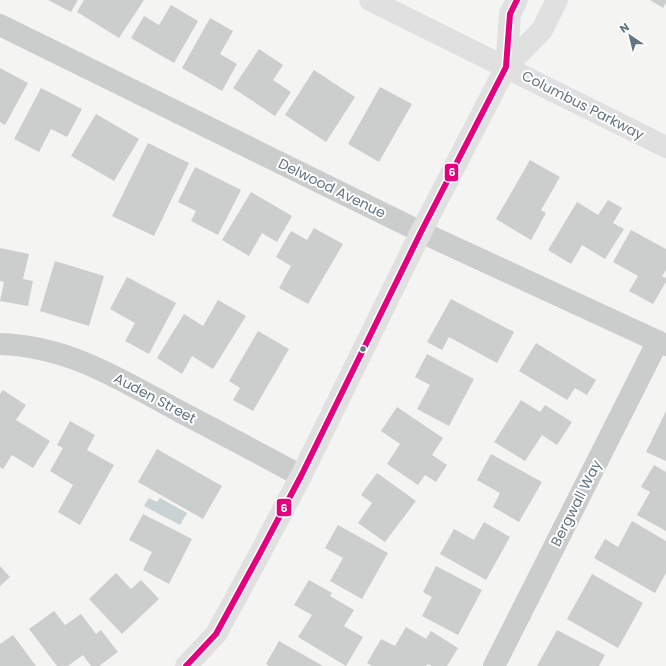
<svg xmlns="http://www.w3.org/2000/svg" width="666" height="666" viewBox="0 0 666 666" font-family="Poppins,sans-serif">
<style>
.water{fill:#c9d2d4}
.building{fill:#cccecd}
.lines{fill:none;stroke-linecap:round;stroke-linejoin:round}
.street{stroke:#cbcdcd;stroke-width:22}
.secondary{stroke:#e0e0e0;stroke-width:22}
.primary{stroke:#e0e0e0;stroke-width:22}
.bus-1-casing{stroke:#fff;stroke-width:9}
.bus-1{stroke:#e5007d;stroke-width:6}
.bus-dot{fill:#637582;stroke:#fff;stroke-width:1.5}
.labels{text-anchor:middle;stroke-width:4;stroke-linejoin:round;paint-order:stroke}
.street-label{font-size:14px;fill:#637582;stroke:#fff}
.line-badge{stroke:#fff;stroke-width:1.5}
.badge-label{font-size:11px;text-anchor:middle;font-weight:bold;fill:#fff}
</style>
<rect width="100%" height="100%" fill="#f4f4f2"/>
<path class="water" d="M149 498 157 502 160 498 187 513 180 525 144 506Z"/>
<path class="building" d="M48 0H78L71 12Z
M84 0H144L119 38 77 12Z
M650 0H666V3L663 8Z
M171 5 198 21 174 63 131 38 144 16 159 25Z
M210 18 233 31 220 54 237 64 222 91 182 68Z
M259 49 283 65 273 80 291 92 275 116 233 88Z
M0 68 28 83 5 125 0 122Z
M314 70 355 97 326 142 285 115Z
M380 87 412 104 379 162 348 144Z
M41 88 82 109 67 137 51 129 39 152 14 139Z
M96 114 139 139 114 181 71 156Z
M148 143 189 163 154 236 112 216Z
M530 160 560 177 541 210 546 213 531 240 496 219Z
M195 167 241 190 218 235 191 221 196 211 178 202Z
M251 192 292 216 277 242 262 233 249 256 222 240Z
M608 200 622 208 613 223 624 229 605 259 582 245 571 264 548 250 577 202 598 215Z
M314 228 343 244 308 304 279 288 291 266 276 257 291 231 307 240Z
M631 230 666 249V270L662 276 666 278V282L653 304 629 291 638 276 613 262Z
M0 248 29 254 23 279 33 281 28 306 0 301 4 282 0 281Z
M55 261 104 276 89 326 40 311Z
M127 277 176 303 149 354 125 341 135 323 110 309Z
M451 299 514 332 497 363 449 337 442 350 427 342Z
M218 300 246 316 213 369 192 356 182 374 157 358 184 314 203 326Z
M258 331 289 349 253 411 233 400 240 388 229 381Z
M536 343 596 380 587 395 575 388 567 400 519 371Z
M427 354 474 379 449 426 417 409 430 385 415 377Z
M3 390 26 405 16 420 50 441 33 468 12 455 3 469 0 467V394Z
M521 400 540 412 545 405 572 422 557 445 542 435 525 461 494 442Z
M397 407 443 438 432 455 447 465 436 482 425 475 418 485 387 464 400 444 381 431Z
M666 411V461L646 452Z
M70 421 95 435 87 450 114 465 80 525 58 512 73 485 50 471 63 448 57 445Z
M157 449 222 486 203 519 138 482Z
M491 454 542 482 519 522 493 507 500 493 477 480Z
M654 465 666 472V531L637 515 650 492 641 487Z
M377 473 416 501 385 542 358 523 372 503 361 495Z
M143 514 192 539 169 584 143 570 152 552 129 540Z
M632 521 666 541V573L655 593 594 558 605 539 618 547Z
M484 522 510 537 486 580 440 554 454 529 474 540Z
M338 525 388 553 362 599 330 581 343 558 325 548Z
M0 566 10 577 0 586Z
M436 566 482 590 458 635 422 616 432 597 423 592Z
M116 573 131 589 141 580 159 599 122 634 89 599Z
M592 574 643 603 618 648 567 619Z
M309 580 332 593 330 596 354 610 344 626 363 637 346 666 298 637 312 615 294 605Z
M54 611 65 625 81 614 96 634 101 630 118 652 99 666H91L83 655 68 666H57L29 629Z
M406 627 426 639 431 631 458 648 447 666H432L428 664 426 666H372L367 663 381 639 395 646Z
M557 630 605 655 599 666H537Z
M13 635 36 666H0V644Z
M279 641 323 666H269L266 664Z"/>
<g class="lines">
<path class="street" d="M0 25 421 232 666 345
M0 344C67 346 118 378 175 409 217 431 259 453 301 476
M494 666 658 341"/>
<path class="secondary" d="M506 67 510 14 517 0
M186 666 216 634 258 557 301 476 421 232 506 67 542 30 557 0"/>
<path class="primary" d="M370 0 666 147"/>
<g class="bus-1-casing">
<path id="bus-1" d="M186 666 216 634 258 557 301 476 421 232 506 67 510 14 517 0"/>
</g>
<use href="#bus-1" class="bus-1"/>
</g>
<circle class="bus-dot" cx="363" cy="349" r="3.5"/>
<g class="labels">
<g class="street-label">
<text transform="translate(583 105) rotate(27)" y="5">Columbus Parkway</text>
<text transform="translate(332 188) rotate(26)" y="5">Delwood Avenue</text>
<text transform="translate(155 398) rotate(28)" y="5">Auden Street</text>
<text transform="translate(576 503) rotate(-63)" y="5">Bergwall Way</text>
</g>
</g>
<g class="line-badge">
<rect x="444" y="163" width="15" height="19" rx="4" fill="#e5007d"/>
<rect x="276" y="498" width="16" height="19" rx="4" fill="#e5007d"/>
</g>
<g class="badge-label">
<text x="452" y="176">6</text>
<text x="284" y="512">6</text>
</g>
<g transform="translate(630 36) rotate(325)" stroke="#ffffff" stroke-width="3" paint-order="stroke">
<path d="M0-3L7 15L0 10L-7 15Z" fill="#637582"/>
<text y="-6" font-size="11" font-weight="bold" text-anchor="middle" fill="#637582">N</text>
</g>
</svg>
